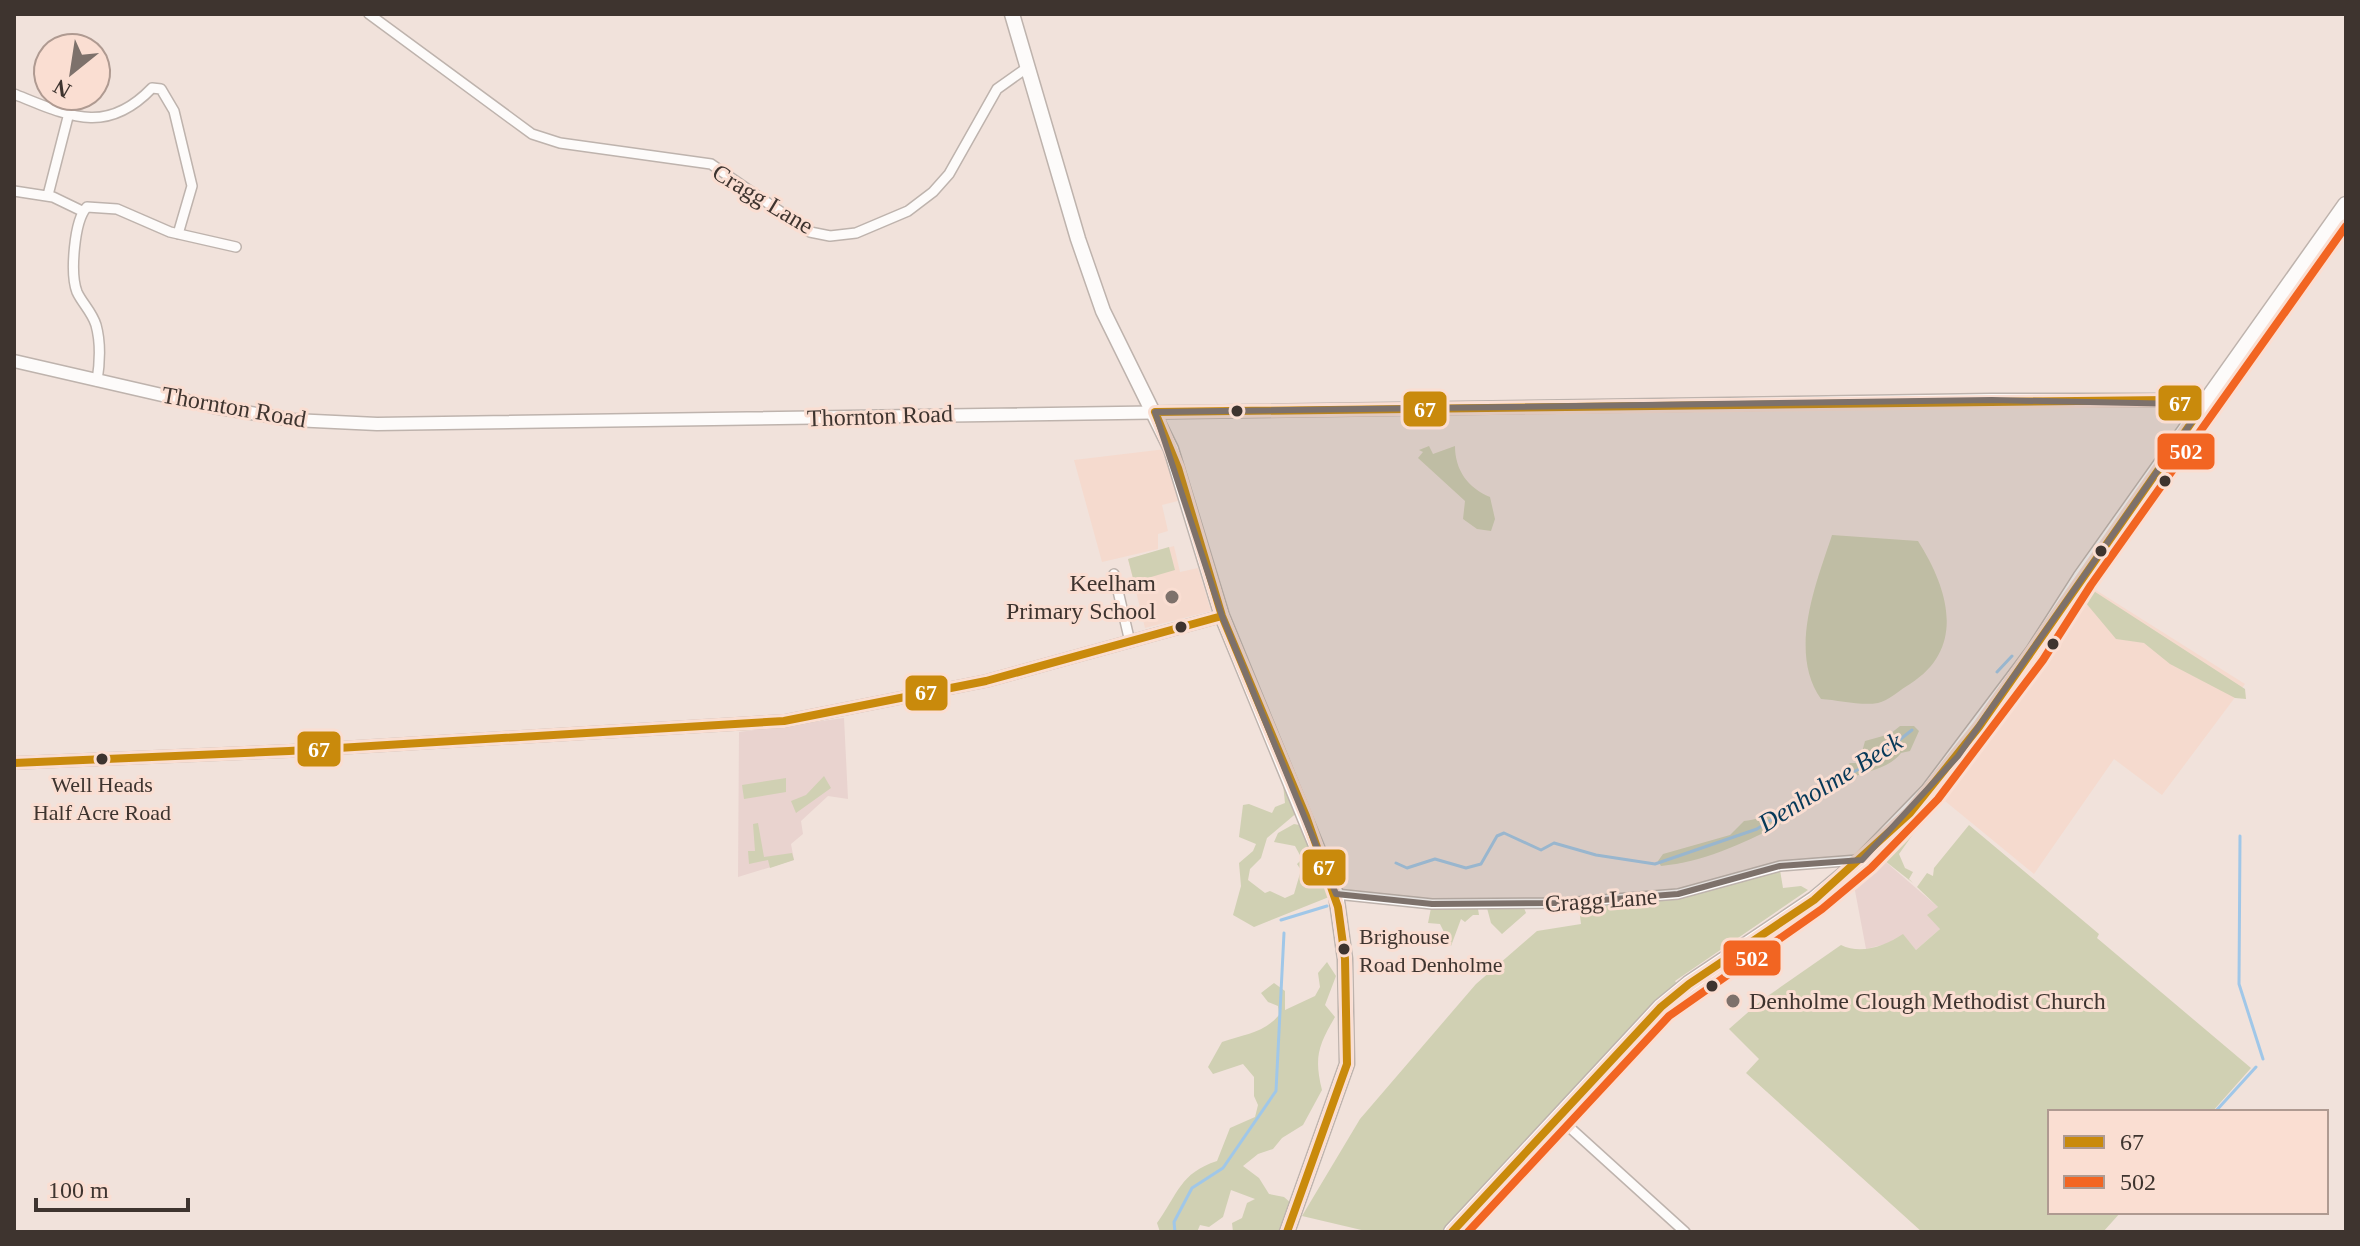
<svg xmlns="http://www.w3.org/2000/svg" width="2360" height="1246" viewBox="0 0 2360 1246" font-family="'Times New Roman',serif">
<style>
.commercial{fill:#e9d3cf}
.built{fill:#f5dace}
.green{fill:#d0d0b3}
.lines{fill:none;stroke-linecap:round;stroke-linejoin:round}
.stream{stroke:#a0c7e8;stroke-width:3}
.minor-casing{stroke:#beb3ad;stroke-width:12}
.tertiary-casing{stroke:#beb3ad;stroke-width:14}
.secondary-casing{stroke:#beb3ad;stroke-width:15}
.primary-casing{stroke:#beb3ad;stroke-width:17}
.trunk-casing{stroke:#beb3ad;stroke-width:19}
.minor{stroke:#fdfbfa;stroke-width:9}
.tertiary{stroke:#fdfbfa;stroke-width:11}
.secondary{stroke:#fdfbfa;stroke-width:12}
.primary{stroke:#fdfbfa;stroke-width:14}
.trunk{stroke:#fdfbfa;stroke-width:16}
.bus-1-casing{stroke:#faded2;stroke-width:14}
.bus-2-casing{stroke:#faded2;stroke-width:14}
.bus-1{stroke:#c98a0c;stroke-width:8}
.bus-2{stroke:#f26522;stroke-width:8}
.marked{fill:#7d716b;fill-opacity:0.2;stroke:#7d716b;stroke-width:6;stroke-linejoin:round}
.bus-dot{fill:#3e342f;stroke:#faded2;stroke-width:3}
.poi-dot{fill:#7d716b;stroke:#faded2;stroke-width:3}
.labels{text-anchor:middle;stroke-width:6;stroke-linejoin:round;paint-order:stroke}
.bus-label{font-size:22px;fill:#3e342f;stroke:#faded2}
.street-label{font-size:24px;fill:#3e342f;stroke:#faded2}
.poi-label{font-size:24px;fill:#3e342f;stroke:#faded2;text-anchor:end}
.water-label{font-size:26px;font-style:italic;fill:#073959;stroke:#faded2}
.line-badge{stroke:#faded2;stroke-width:3}
.badge-label{font-size:22px;text-anchor:middle;font-weight:bold;fill:#fff}
</style>
<rect width="100%" height="100%" fill="#f1e2db"/>
<path class="commercial" d="M844 718 848 799 828 796 801 821 803 834 791 844 794 860 738 877 739 732Z
M1880 857 1938 907 1940 929 1916 950 1903 935 1890 943 1866 949 1853 880Z"/>
<path class="built" d="M1166 449 1182 500 1162 505 1168 531 1158 534V549L1102 562 1074 460Z
M1174 546 1180 572 1198 568 1211 611 1145 628 1128 559Z
M2083 582 2245 684 2162 795 2114 759 2034 874 1934 792Z"/>
<path class="green" d="M1429 446 1433 454 1455 446C1455 470 1468 488 1490 497L1495 519 1491 531 1477 529 1463 519 1465 501 1418 458 1423 452 1419 450Z
M1832 535 1918 541C1948 588 1967 648 1910 684 1901 689 1888 701 1878 703 1861 706 1838 700 1821 699 1788 652 1816 584 1832 535Z
M1169 547 1175 570 1134 582 1128 559Z
M2086 586 2245 689 2246 699 2235 698 2170 664 2144 643 2116 639 2080 596Z
M1900 726H1914L1919 731 1910 751 1901 753C1887 771 1864 770 1845 781 1830 790 1811 800 1800 814 1757 837 1709 862 1661 866L1658 861 1663 854 1730 835 1744 821C1775 819 1825 784 1850 763H1859L1865 741 1890 734Z
M824 776 831 788 796 813 791 801 806 795Z
M786 778V792L744 799 742 785Z
M1287 783 1299 811 1267 838 1261 858 1250 869 1248 880 1265 893 1270 891 1285 898 1294 894 1301 870 1297 864 1302 859 1295 846 1274 842 1278 833 1294 824 1305 826 1329 897 1254 927 1233 915 1241 886 1239 863 1253 851 1256 844 1239 837 1243 805 1249 804 1272 813 1275 807 1285 803 1283 784Z
M1920 817 1923 820 1899 854 1905 868 1913 872 1909 879 1913 883 1880 857Z
M758 823 764 857 792 853 794 860 770 868 768 860 749 864 748 851H755L753 824Z
M1969 825 2099 934 2097 938 2251 1068 2212 1112H2050V1212H2121L2103 1232H1922L1746 1073 1759 1059 1729 1029 1762 1000 1841 945C1861 955 1885 946 1903 934L1916 950 1940 929 1927 915 1938 907 1917 887 1927 873 1933 876 1934 868Z
M1780 870 1783 888 1801 886 1808 890 1675 981 1677 984 1444 1232H1370L1302 1216 1360 1119 1476 984 1537 931 1581 924 1579 908 1643 903Z
M1431 908 1478 909 1479 915H1473L1465 922 1461 919 1451 946 1440 924 1428 923Z
M1487 908H1524L1526 913 1502 934 1491 923Z
M1327 962 1336 976 1325 1005 1335 1017C1318 1046 1314 1058 1322 1090L1303 1125 1282 1138 1273 1149 1258 1154 1243 1166 1259 1178 1269 1194 1284 1197 1291 1203 1279 1232H1233L1232 1223 1242 1218 1247 1203 1255 1199 1231 1190 1223 1217 1209 1227 1200 1225 1197 1232H1160L1157 1223C1178 1194 1180 1173 1217 1161L1230 1128 1255 1117 1258 1105 1254 1096V1077L1243 1064 1213 1074 1208 1067 1222 1042C1244 1034 1263 1034 1279 1015L1278 1006 1268 1002 1261 993 1274 983 1285 991V1010L1315 996 1320 987 1318 973Z"/>
<g class="lines">
<path class="stream" d="M1997 672 2012 656
M2240 836 2239 984 2263 1059
M1396 863 1407 868 1435 859 1466 868 1481 864 1497 836 1504 833 1541 850 1554 843 1596 855 1655 864 1757 829 1818 790 1869 764 1912 730
M1281 920 1327 906
M2215 1112 2256 1067
M1175 1232 1174 1222 1192 1188 1223 1168 1276 1091 1284 933"/>
<g class="minor-casing">
<path id="minor" d="M369 14 532 134 560 143 711 164 810 232 830 236 856 233 908 211 933 192 949 174 997 89 1028 67
M14 94C69 116 106 136 152 88L161 89 174 111 192 186 178 234
M14 191 53 197 82 211
M48 195 69 113
M97 381C100 362 101 343 96 325 92 312 82 303 77 292 70 274 74 220 87 207L117 209 170 232 236 247
M1114 574 1130 642
M1336 894 1432 904 1565 903 1678 894 1780 866 1858 860
M1557 1116 1685 1232"/>
</g>
<g class="tertiary-casing">
<path id="tertiary" d="M14 763 289 751 784 721 986 681 1222 616"/>
</g>
<g class="secondary-casing">
<path id="secondary" d="M14 361 214 407 293 420 377 424 1992 400H2167L2183 404 2196 416"/>
</g>
<g class="primary-casing">
<path id="primary" d="M1012 14 1078 239 1103 311 1171 449 1222 616 1336 894 1345 959 1347 1064 1287 1232"/>
</g>
<g class="trunk-casing">
<path id="trunk" d="M1452 1232 1661 1007 1689 984 1814 900 1862 860 1929 791 2033 653 2081 578 2346 205"/>
</g>
<use href="#minor" class="minor"/>
<use href="#tertiary" class="tertiary"/>
<use href="#secondary" class="secondary"/>
<use href="#primary" class="primary"/>
<use href="#trunk" class="trunk"/>
<g class="bus-1-casing">
<path id="bus-1" d="M14 763 289 751 784 721 986 681 1222 616
M1287 1232 1347 1064 1345 959 1338 907 1306 816 1222 616 1178 468 1155 412 2167 400 2183 404 2196 416 1979 727 1910 813 1814 900 1689 984 1661 1007 1452 1232"/>
</g>
<g class="bus-2-casing">
<path id="bus-2" d="M1468 1232 1669 1016 1822 909 1871 868 1938 799 2043 660 2091 585 2346 226"/>
</g>
<use href="#bus-1" class="bus-1"/>
<use href="#bus-2" class="bus-2"/>
</g>
<path class="marked" d="M1992 400 2183 404 2196 416 1958 756 1862 860 1780 866 1678 894 1565 903 1432 904 1336 894 1222 616 1155 412Z"/>
<g class="bus-dot">
<circle cx="1237" cy="411" r="7"/>
<circle cx="2165" cy="481" r="7"/>
<circle cx="2101" cy="551" r="7"/>
<circle cx="1181" cy="627" r="7"/>
<circle cx="2053" cy="644" r="7"/>
<circle cx="102" cy="759" r="7"/>
<circle cx="1344" cy="949" r="7"/>
<circle cx="1712" cy="986" r="7"/>
</g>
<g class="poi-dot">
<circle cx="1172" cy="597" r="8"/>
<circle cx="1733" cy="1001" r="8"/>
</g>
<g class="labels">
<g class="bus-label">
<text x="102" y="792">Well Heads<tspan x="102" dy="28">Half Acre Road</tspan></text>
<text x="1359" y="944" text-anchor="start">Brighouse<tspan x="1359" dy="28">Road Denholme</tspan></text>
</g>
<g class="street-label">
<text transform="translate(763 199) rotate(31)" y="8">Cragg Lane</text>
<text transform="translate(234 407) rotate(10)" y="8">Thornton Road</text>
<text transform="translate(880 416) rotate(-2)" y="8">Thornton Road</text>
<text transform="translate(1601 900) rotate(-4)" y="8">Cragg Lane</text>
</g>
<g class="poi-label">
<text x="1156" y="591">Keelham<tspan x="1156" dy="28">Primary School</tspan></text>
<text x="1749" y="1009" text-anchor="start">Denholme Clough Methodist Church</text>
</g>
<g class="water-label">
<text transform="translate(1830 782) rotate(-32)" y="9">Denholme Beck</text>
</g>
</g>
<g class="line-badge">
<rect x="2157" y="384" width="46" height="38" rx="8" fill="#c98a0c"/>
<rect x="1402" y="390" width="46" height="38" rx="8" fill="#c98a0c"/>
<rect x="2156" y="432" width="60" height="39" rx="8" fill="#f26522"/>
<rect x="904" y="674" width="45" height="38" rx="8" fill="#c98a0c"/>
<rect x="296" y="730" width="46" height="38" rx="8" fill="#c98a0c"/>
<rect x="1301" y="848" width="46" height="39" rx="8" fill="#c98a0c"/>
<rect x="1722" y="939" width="60" height="38" rx="8" fill="#f26522"/>
</g>
<g class="badge-label">
<text x="2180" y="411">67</text>
<text x="1425" y="417">67</text>
<text x="2186" y="459">502</text>
<text x="926" y="700">67</text>
<text x="319" y="757">67</text>
<text x="1324" y="875">67</text>
<text x="1752" y="966">502</text>
</g>
<rect width="2360" height="1246" fill="none" stroke="#3e342f" stroke-width="32"/>
<rect x="2048" y="1110" width="280" height="104" fill="#faded2" stroke="#af9a91" stroke-width="2"/>
<rect x="2064" y="1136" width="40" height="12" fill="#c98a0c" stroke="#af9a91" stroke-width="2"/>
<text x="2120" y="1150" font-size="24" fill="#3e342f">67</text>
<rect x="2064" y="1176" width="40" height="12" fill="#f26522" stroke="#af9a91" stroke-width="2"/>
<text x="2120" y="1190" font-size="24" fill="#3e342f">502</text>
<g transform="translate(72 72) rotate(210)"><circle r="38" fill="#faded2" stroke="#af9a91" stroke-width="2"/>
<path d="M0-6L14 30L0 20L-14 30Z" fill="#7d716b"/>
<text y="-12" font-size="22" font-weight="bold" text-anchor="middle" fill="#3e342f">N</text>
</g>
<path d="M36 1198v12h152v-12" fill="none" stroke="#3e342f" stroke-width="4"/>
<text x="48" y="1198" font-size="24" fill="#3e342f" stroke="#faded2" stroke-width="6" paint-order="stroke">100 m</text>
</svg>
